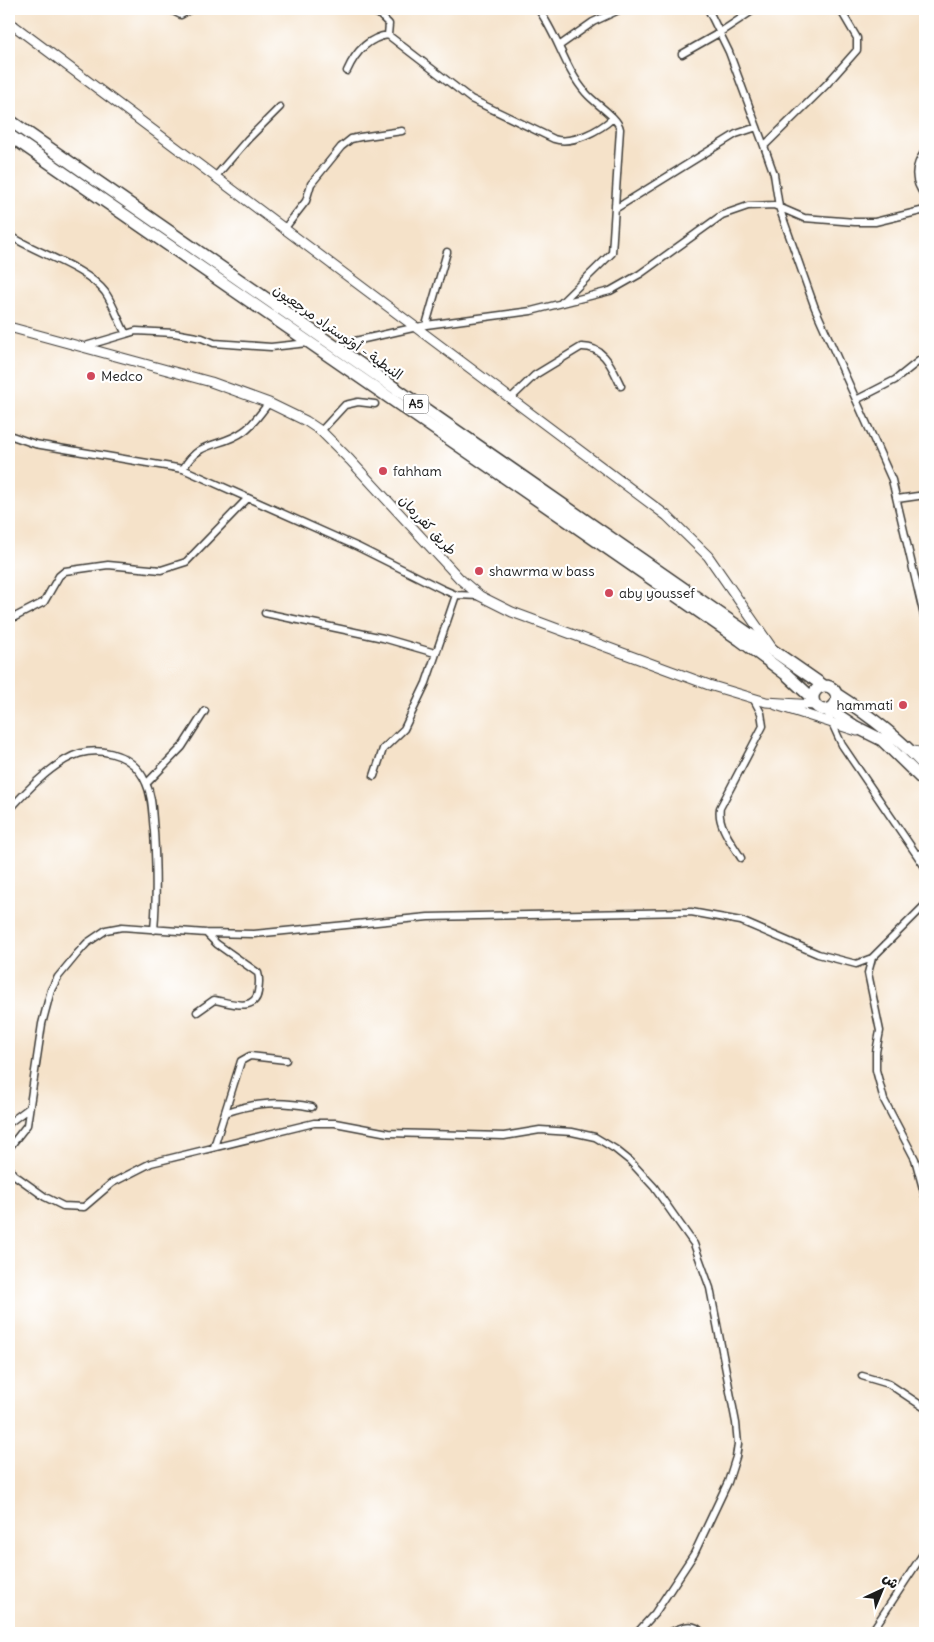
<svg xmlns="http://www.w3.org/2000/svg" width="934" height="1642" viewBox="0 0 934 1642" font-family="Delius,'Playpen Sans Arabic',sans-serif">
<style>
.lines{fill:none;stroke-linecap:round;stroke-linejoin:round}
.street-casing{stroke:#3d3a36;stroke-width:9}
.secondary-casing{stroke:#3d3a36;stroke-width:11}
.primary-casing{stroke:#3d3a36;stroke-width:12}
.highway-casing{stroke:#3d3a36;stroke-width:14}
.street{stroke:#fff;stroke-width:6}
.secondary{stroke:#fff;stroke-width:9}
.primary{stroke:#fff;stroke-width:10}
.highway{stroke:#fff;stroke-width:11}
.poi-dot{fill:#d1495b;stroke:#fff;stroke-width:2}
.labels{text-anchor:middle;stroke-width:4.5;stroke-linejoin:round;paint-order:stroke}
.shield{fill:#fff;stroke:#606060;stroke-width:1}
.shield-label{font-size:12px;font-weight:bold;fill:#1c1c1c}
.street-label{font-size:14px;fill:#1c1c1c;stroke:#fff}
.poi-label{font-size:14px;fill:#1c1c1c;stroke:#fff;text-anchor:start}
</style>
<rect width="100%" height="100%" fill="#fff"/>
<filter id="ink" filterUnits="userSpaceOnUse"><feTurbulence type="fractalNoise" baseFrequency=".02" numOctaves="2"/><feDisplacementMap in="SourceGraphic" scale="10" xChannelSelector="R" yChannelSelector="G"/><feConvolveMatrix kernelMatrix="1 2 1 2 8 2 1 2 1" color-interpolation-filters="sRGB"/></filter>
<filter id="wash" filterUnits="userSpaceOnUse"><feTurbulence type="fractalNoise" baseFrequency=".0096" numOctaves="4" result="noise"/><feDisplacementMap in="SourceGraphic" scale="20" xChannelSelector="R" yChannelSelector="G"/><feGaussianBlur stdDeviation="1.12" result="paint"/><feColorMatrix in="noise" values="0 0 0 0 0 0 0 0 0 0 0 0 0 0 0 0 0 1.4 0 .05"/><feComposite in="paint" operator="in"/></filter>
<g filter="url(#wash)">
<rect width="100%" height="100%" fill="#f5e2c9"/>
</g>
<g filter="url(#ink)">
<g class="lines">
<g class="street-casing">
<path id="street" d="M169 9 181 15 191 9
M366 9 379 14 389 24 388 35
M538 9C558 35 564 68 586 93 594 103 618 117 620 129L612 253 561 303
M708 9 729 52 764 146 774 174 779 207 815 308 892 480 925 620
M559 46 593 22 621 9
M682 54 719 33 755 9
M347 71C355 53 367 38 388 35L471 99 554 139C573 145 600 130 613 118
M764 146 826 85 857 50V38L840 9
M925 151C914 167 913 180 925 196
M9 156 15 139
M216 176 248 139 280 107
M615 209 736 134 757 127
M285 228 306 201 311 184 341 147 351 139 360 137 402 131
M9 235C36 253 86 267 105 292 114 305 118 320 126 334L136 331 174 333 202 338 214 343 271 347 308 343
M426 325 447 252
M333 346 426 325 531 311 610 291 640 274 722 215 748 206 774 205 804 218 855 222H875L925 210
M82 347 126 334
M510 399 535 375 581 347C605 346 612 368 621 386
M856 400 895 380 925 356
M321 431 345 405 358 402 375 404
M9 435 35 444 183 469 358 547 442 589 456 595 479 596
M183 469C201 438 219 449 244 431 254 424 261 412 269 403
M897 499 925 495
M265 613 383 638 435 653
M9 620 44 602 59 576 65 571 108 565 161 570 186 562 247 499
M826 710 842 745 925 867
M374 776 383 749 404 729 426 683 456 595
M147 783 182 747 205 711
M9 810C26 792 43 773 65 760 94 743 133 752 146 783 153 798 152 815 154 831 156 865 157 896 154 930
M917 854 925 853
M741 858C732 843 717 825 720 808L763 726 761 713 753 698
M872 958 868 973 880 1031 876 1052V1070L884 1100 915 1159 925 1196
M197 1012 214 1000C228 1002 255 1013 258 992 259 986 260 979 258 973L217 944 206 933
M225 1113C255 1102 280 1101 312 1107
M9 1123 29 1108
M214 1147 241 1061 250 1056 286 1060
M9 1148 27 1125 42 1024 51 990 58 977 77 954 87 943 106 930 122 927 206 933 254 934 428 917 691 912 741 921 818 954 856 964 872 958 925 905
M9 1168 13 1174 45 1197 63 1206 84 1207 112 1183 151 1163 314 1123H335L388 1133 504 1136 540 1130 572 1132 595 1137 615 1149 630 1161 654 1187 694 1244 710 1288 736 1423 738 1444 736 1457 728 1482 694 1554 655 1613 637 1633
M862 1376 889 1384 925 1408
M669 1633C680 1628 693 1621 702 1633
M871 1633 925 1551"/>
</g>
<g class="secondary-casing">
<path id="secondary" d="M9 22 667 516 708 556 772 648
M9 327 211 382 269 403 306 421 321 431 350 460 460 579 480 596 512 612 709 685 766 702 815 705
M776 705 857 731"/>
</g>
<g class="primary-casing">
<path id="primary" d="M907 750 925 754"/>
</g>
<g class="highway-casing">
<path id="highway" d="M9 120 824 686
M9 135 740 640 787 675 813 699
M813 698a12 12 0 1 1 24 0a12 12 0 1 1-24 0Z
M836 694C869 715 898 737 925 766
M829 709 856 727 882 740 925 782"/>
</g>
<use href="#street" class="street"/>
<use href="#secondary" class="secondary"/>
<use href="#primary" class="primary"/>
<use href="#highway" class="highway"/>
</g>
</g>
<g class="poi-dot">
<circle cx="91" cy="376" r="5"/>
<circle cx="383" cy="471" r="5"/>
<circle cx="479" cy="571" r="5"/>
<circle cx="609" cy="593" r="5"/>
<circle cx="903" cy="705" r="5"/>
</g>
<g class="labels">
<rect class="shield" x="403.5" y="394.5" width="25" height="19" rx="4"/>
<g class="shield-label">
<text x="416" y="408">A5</text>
</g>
<g class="street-label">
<text transform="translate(338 332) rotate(35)" y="5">النبطية - أوتوستراد مرجعيون</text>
<text transform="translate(428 525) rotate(47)" y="5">طريق كفررمان</text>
</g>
<g class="poi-label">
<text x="101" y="381">Medco</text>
<text x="393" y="476">fahham</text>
<text x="489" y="576">shawrma w bass</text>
<text x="619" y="598">aby youssef</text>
<text x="893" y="710" text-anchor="end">hammati</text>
</g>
</g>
<rect width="934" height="1642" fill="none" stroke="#fff" stroke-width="30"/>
<g transform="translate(882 1590) rotate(44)" stroke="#ffffff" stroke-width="4" paint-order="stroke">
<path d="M0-4L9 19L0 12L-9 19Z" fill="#1c1c1c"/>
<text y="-8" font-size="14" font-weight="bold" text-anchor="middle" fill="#1c1c1c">ش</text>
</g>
</svg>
